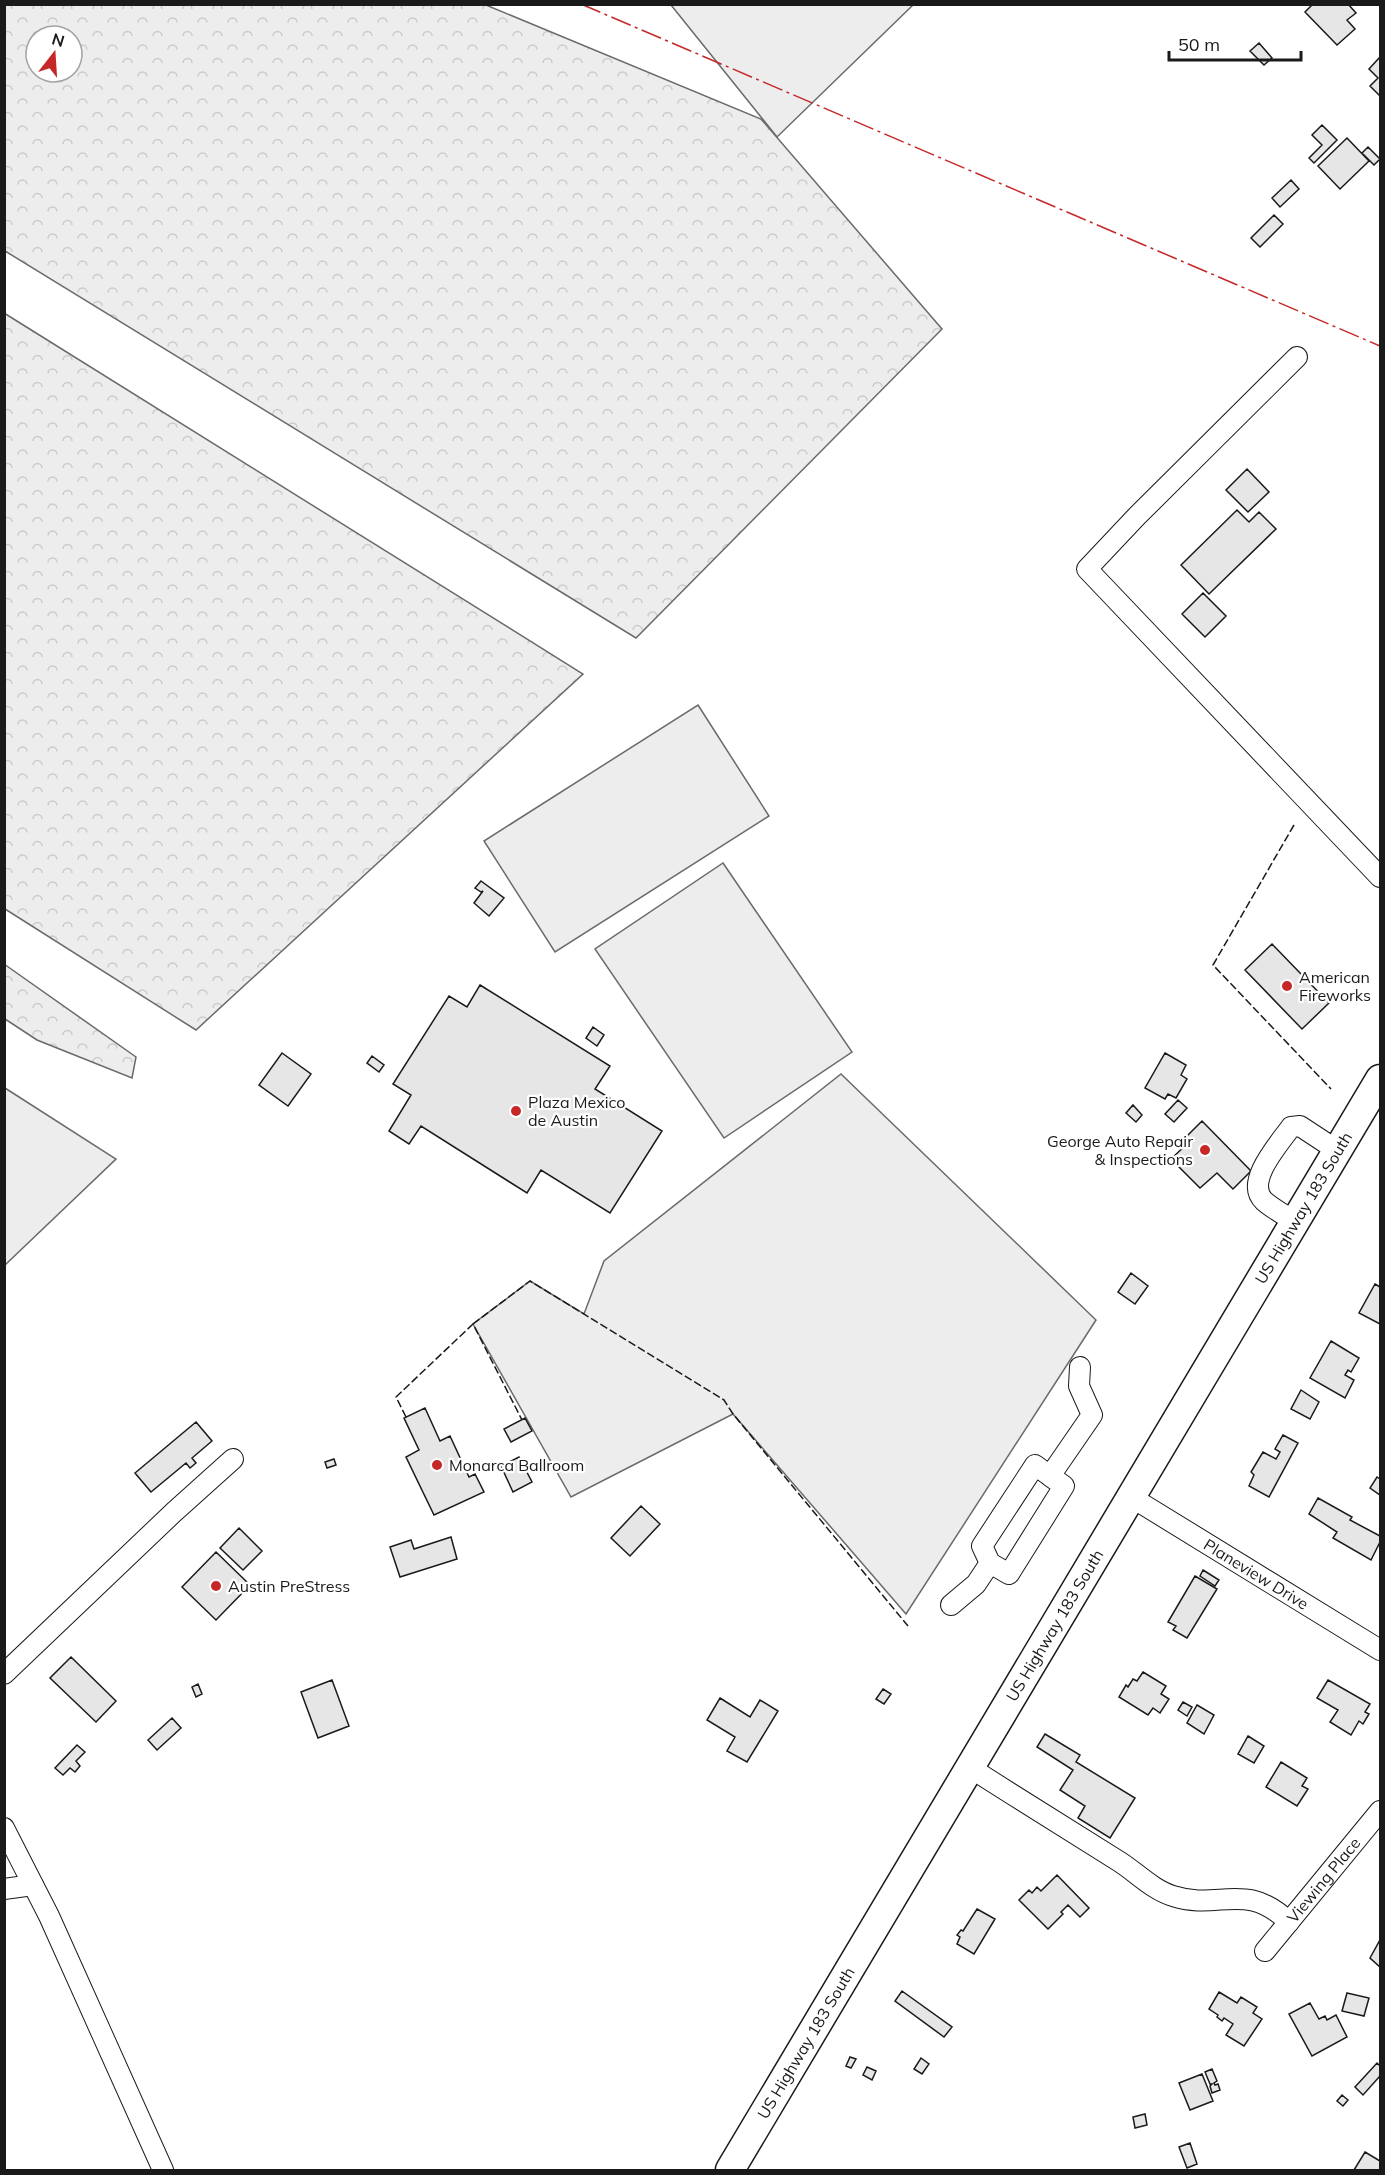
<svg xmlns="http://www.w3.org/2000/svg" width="1385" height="2175" viewBox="0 0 1385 2175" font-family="Mulish,sans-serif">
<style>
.built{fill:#ededed;stroke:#6a6a6a;stroke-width:1.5}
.forest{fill:url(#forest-crowns);stroke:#6a6a6a;stroke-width:1.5;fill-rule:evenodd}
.building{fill:#e6e6e6;stroke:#1a1a1a;stroke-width:1.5}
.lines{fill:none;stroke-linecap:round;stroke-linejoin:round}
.minor-casing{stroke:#1a1a1a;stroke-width:22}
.highway-casing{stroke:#1a1a1a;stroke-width:31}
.minor{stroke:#fff;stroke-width:20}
.highway{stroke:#fff;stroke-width:28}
.fence{stroke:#1a1a1a;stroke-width:1.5;stroke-dasharray:8 3;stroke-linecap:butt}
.power{stroke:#c62828;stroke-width:1.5;stroke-dasharray:21 4.5 3 4.5;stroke-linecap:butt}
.poi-dot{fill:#c62828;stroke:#fff;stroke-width:2}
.labels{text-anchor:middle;stroke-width:4.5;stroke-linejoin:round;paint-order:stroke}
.poi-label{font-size:16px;fill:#1a1a1a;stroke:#fff;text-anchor:start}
.street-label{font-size:16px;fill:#1a1a1a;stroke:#fff}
</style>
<defs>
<pattern id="forest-crowns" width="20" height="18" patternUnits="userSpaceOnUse" patternTransform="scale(1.5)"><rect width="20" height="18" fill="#ededed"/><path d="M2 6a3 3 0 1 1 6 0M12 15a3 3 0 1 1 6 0" fill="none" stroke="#cbcbcb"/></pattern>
</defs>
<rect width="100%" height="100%" fill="#fff"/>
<path class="built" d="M671 5H913L777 137Z
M698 705 769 816 555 952 484 841Z
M723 863 852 1052 724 1138 595 949Z
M841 1074 1096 1320 906 1614 733 1414 571 1497 473 1324 530 1281 584 1314 604 1261Z
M5 1088 116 1159 5 1265Z"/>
<path class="forest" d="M4 5H486L761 119 942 329 636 638 5 251ZM36 36H72V72H36Z
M4 313 583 674 196 1030 5 909Z
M4 964 136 1057 132 1078 37 1040 5 1019Z"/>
<path class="building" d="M1313 4H1348L1356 13 1347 20 1355 29 1337 45 1305 12Z
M1259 43 1272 58 1264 65 1250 51Z
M1380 57V96L1370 86 1378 78 1369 69Z
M1322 125 1337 140 1314 163 1309 158 1322 145 1312 135Z
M1347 138 1369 161 1340 189 1318 166Z
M1368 147 1380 159 1374 165 1362 153Z
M1291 180 1299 189 1280 207 1272 198Z
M1274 215 1283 224 1260 247 1251 238Z
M1247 469 1269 492 1248 512 1226 490Z
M1237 510 1249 522 1259 512 1276 529 1209 594 1181 565Z
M1203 593 1226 616 1205 637 1182 614Z
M481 881 504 898 489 916 474 903 483 891 481 892 475 888Z
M1272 944 1329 1003 1302 1029 1245 970Z
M480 985 610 1066 595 1089 662 1131 610 1213 541 1170 527 1193 421 1126 409 1144 389 1131 411 1095 393 1084 449 996 467 1007Z
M593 1027 604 1035 597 1046 586 1038Z
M282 1053 311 1074 288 1106 259 1085Z
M1165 1053 1186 1065 1181 1075 1187 1079 1176 1098 1168 1094 1165 1099 1145 1088Z
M372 1056 384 1065 379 1072 367 1063Z
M1178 1100 1187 1108 1174 1122 1165 1114Z
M1133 1105 1142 1115 1136 1122 1126 1113Z
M1202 1121 1251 1171 1233 1189 1217 1173 1200 1188 1171 1159 1189 1142 1185 1138Z
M1131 1273 1148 1286 1135 1304 1118 1292Z
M1375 1284 1380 1287V1324L1359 1313Z
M1331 1341 1359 1358 1351 1372 1348 1370 1345 1375 1354 1380 1345 1398 1310 1378Z
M1301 1390 1319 1402 1310 1419 1291 1409Z
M425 1408 440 1441 450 1436 469 1477 475 1474 484 1492 434 1515 406 1457 419 1450 404 1418Z
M525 1418 532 1431 511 1442 504 1429Z
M196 1422 212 1441 192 1458 196 1463 190 1468 186 1463 151 1492 135 1473Z
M1283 1435 1298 1443 1269 1497 1249 1486 1254 1475 1251 1472 1263 1452 1276 1459 1280 1452 1275 1449Z
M519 1457 532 1482 513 1492 501 1466Z
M334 1459 336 1465 327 1468 325 1462Z
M1377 1477 1380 1479V1495L1370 1488Z
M1318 1498 1352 1517 1350 1520 1380 1536V1542L1371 1560 1333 1538 1337 1532 1309 1514Z
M641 1506 660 1524 630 1556 611 1538Z
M239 1528 262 1551 243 1570 220 1548Z
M451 1537 457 1559 400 1577 390 1547 411 1540 414 1549Z
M216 1552 250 1585 216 1620 182 1587Z
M1203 1570 1219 1580 1215 1586 1200 1576Z
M1195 1576 1217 1589 1187 1638 1173 1630 1176 1626 1168 1622Z
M71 1657 116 1701 96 1722 50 1678Z
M1143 1672 1166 1686 1161 1694 1169 1699 1160 1713 1153 1708 1148 1715 1119 1697 1126 1685 1128 1687 1133 1679 1137 1681Z
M332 1680 349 1726 318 1738 301 1692Z
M1328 1680 1370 1704 1365 1712 1369 1714 1363 1724 1359 1721 1351 1735 1330 1722 1338 1710 1317 1698Z
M198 1684 202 1694 196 1697 192 1687Z
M883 1689 891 1694 884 1704 876 1699Z
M720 1698 750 1717 760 1700 778 1711 747 1762 727 1751 735 1737 707 1720Z
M1183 1702 1192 1707 1187 1716 1178 1710Z
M1197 1705 1214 1715 1204 1734 1187 1723Z
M172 1718 181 1728 157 1750 148 1740Z
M1045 1734 1080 1755 1076 1762 1135 1798 1110 1838 1078 1818 1085 1806 1060 1790 1073 1770 1037 1747Z
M1248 1736 1264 1746 1254 1763 1238 1754Z
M77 1745 85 1752 76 1761 80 1766 75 1772 70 1768 63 1775 55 1768Z
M1281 1762 1307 1778 1302 1786 1308 1789 1297 1806 1266 1787Z
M1057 1875 1089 1908 1080 1917 1068 1905 1061 1912 1063 1914 1048 1929 1019 1900 1029 1890 1032 1893 1037 1887 1041 1891Z
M977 1909 995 1919 974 1954 957 1944 960 1937 957 1935 961 1930 963 1931Z
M1380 1940V1967L1370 1958Z
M902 1991 952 2027 944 2037 895 2001Z
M1219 1992 1237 2003 1241 1997 1257 2007 1253 2013 1262 2019 1244 2046 1226 2035 1233 2024 1224 2018 1222 2021 1217 2017 1218 2015 1209 2009Z
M1347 1993 1369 1998 1364 2016 1342 2011Z
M1310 2003 1319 2019 1325 2016 1327 2020 1336 2015 1347 2037 1312 2056 1289 2014Z
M850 2057 856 2059 851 2068 846 2066Z
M921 2058 929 2064 922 2074 914 2069Z
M1377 2063 1380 2066V2076L1363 2095 1355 2087Z
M867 2067 876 2071 872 2080 863 2075Z
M1212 2069 1217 2081 1214 2083 1215 2085 1218 2084 1220 2090 1212 2093 1210 2086 1212 2084H1210L1205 2072Z
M1202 2074 1213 2101 1190 2110 1179 2083Z
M1342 2095 1348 2100 1343 2106 1337 2101Z
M1145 2114 1147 2125 1135 2128 1133 2117Z
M1190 2143 1197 2164 1187 2168 1179 2147Z
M1365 2152 1380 2161V2170H1354Z"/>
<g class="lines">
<g class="minor-casing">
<g id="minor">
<path d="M1297 357 1137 516 1087 569 1380 877"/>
<path d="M1295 1222C1285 1215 1273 1209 1264 1201 1244 1182 1279 1144 1291 1127L1300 1126 1338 1151"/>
<path d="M1050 1476 1035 1465 982 1546 990 1563 1009 1574 1064 1486 1050 1476 1092 1415 1079 1386 1080 1367"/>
<path id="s1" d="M1131 1497 1380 1650"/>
<path d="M951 1605 976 1584 990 1563"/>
<path d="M4 1674 174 1512 233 1459"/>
<path d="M969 1767C1019 1799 1069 1830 1120 1862 1137 1873 1153 1890 1173 1896 1219 1911 1245 1880 1289 1922"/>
<path d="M4 1828 49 1916 163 2170"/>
<path d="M4 1889 33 1885"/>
<path id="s2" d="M1265 1951 1380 1811"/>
</g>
</g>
<g class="highway-casing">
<g id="highway">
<path id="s3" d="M730 2170 1380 1079"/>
</g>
</g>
<use href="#minor" class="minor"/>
<use href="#highway" class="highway"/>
<path class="fence" d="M1294 825 1213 965 1331 1089
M473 1324 530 1281 724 1400 733 1414 908 1626
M406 1417 396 1397 473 1324 522 1420"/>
<path class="power" d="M581 4 1380 346"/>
</g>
<g class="poi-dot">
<circle cx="1287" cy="986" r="6"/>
<circle cx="516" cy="1111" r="6"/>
<circle cx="1205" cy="1150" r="6"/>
<circle cx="437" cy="1465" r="6"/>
<circle cx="216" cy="1586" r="6"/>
</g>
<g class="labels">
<g class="poi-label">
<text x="1299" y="983">American<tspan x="1299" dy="18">Fireworks</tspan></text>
<text x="528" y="1108">Plaza Mexico<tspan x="528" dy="18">de Austin</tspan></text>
<text x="1193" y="1147" text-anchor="end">George Auto Repair<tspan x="1193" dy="18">&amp; Inspections</tspan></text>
<text x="449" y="1471">Monarca Ballroom</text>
<text x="228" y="1592">Austin PreStress</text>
</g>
<g class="street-label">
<text dy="6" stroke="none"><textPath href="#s3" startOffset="1120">US Highway 183 South</textPath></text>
<text dy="6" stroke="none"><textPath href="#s1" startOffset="147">Planeview Drive</textPath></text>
<text dy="6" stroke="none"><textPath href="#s3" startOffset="634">US Highway 183 South</textPath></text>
<text dy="6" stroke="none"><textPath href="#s2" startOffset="92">Viewing Place</textPath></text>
<text dy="6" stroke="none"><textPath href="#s3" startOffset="148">US Highway 183 South</textPath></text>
</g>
</g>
<rect width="1385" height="2175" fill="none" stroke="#1a1a1a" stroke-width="12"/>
<g transform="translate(54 54) rotate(17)"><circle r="28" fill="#ffffff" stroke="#a3a3a3" stroke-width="1.5"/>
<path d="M0-4.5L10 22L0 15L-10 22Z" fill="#c62828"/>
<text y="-9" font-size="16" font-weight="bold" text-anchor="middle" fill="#1a1a1a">N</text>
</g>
<path d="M1169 51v9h132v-9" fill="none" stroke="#1a1a1a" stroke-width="3"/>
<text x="1178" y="51" font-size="18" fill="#1a1a1a" stroke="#ffffff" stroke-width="4.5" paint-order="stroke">50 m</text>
</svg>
